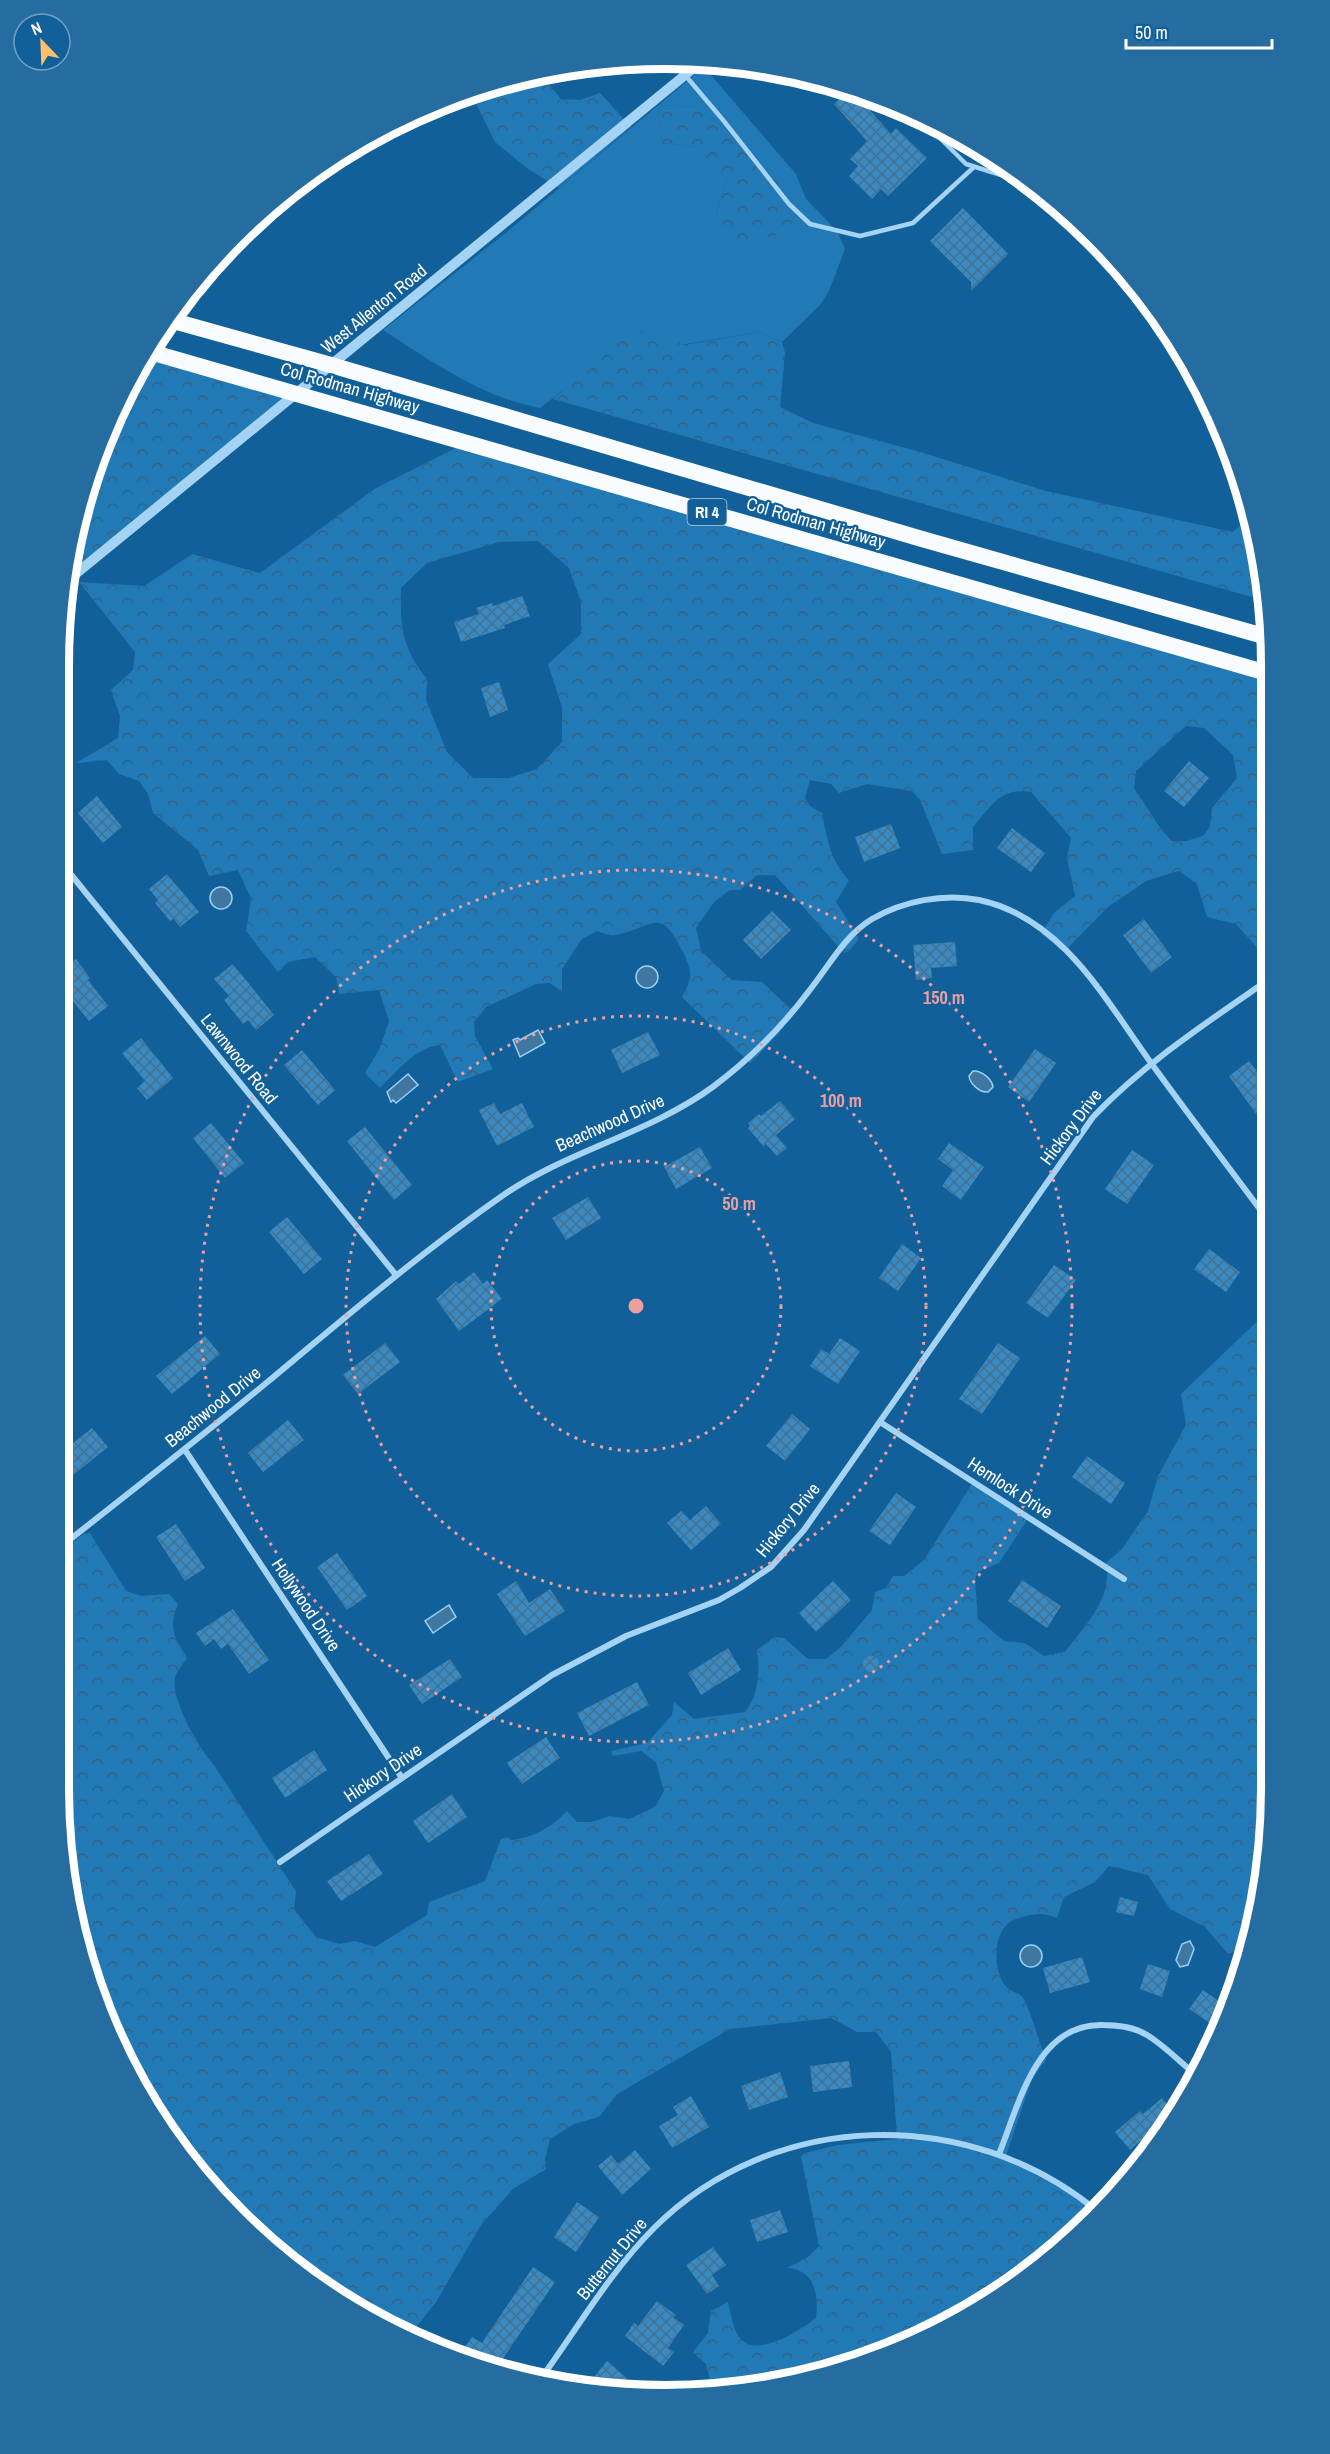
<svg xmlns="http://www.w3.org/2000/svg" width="1330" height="2454" viewBox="0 0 1330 2454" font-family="'Archivo Narrow',sans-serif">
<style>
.grass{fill:#2179b6;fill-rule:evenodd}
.forest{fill:url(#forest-crowns);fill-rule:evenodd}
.water{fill:#4077a0;stroke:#96d1f7;stroke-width:1.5}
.building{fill:url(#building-cross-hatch)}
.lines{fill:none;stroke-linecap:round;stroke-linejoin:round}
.service{stroke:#a4d3f4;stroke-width:4.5}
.minor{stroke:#a4d3f4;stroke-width:6}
.tertiary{stroke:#a4d3f4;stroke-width:10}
.trunk{stroke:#f8fcff;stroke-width:16}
.ring{fill:none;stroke:#ed9e9e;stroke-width:3;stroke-dasharray:3 6}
.labels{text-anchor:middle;stroke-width:4.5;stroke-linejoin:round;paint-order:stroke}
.shield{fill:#126099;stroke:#b8cfe0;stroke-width:1.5}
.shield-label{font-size:16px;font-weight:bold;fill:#fff}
.street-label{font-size:18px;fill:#fff;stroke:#126099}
.rim{fill:none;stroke:#fff;stroke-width:8}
.centre{fill:#ed9e9e;stroke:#126099;stroke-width:3}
.ring-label{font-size:18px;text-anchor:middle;font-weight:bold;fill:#ed9e9e;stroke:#126099;stroke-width:4.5;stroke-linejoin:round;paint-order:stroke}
</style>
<defs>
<pattern id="forest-crowns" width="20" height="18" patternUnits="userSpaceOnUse" patternTransform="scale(1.5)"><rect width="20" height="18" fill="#2179b6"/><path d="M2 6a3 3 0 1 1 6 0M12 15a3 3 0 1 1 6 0" fill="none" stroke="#366281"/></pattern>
<pattern id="building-cross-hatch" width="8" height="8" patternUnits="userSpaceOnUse" patternTransform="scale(1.5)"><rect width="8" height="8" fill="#3b89c1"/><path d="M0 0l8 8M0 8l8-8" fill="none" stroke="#427192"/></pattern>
</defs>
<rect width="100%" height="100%" fill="#126099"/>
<path class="grass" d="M704 67 796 174 806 199 837 231 845 249 829 291 820 305 782 342 759 332 594 359 575 381 540 408C483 398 431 361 383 330L508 231ZM659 105 698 107 750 149 772 176 794 208 714 221 727 179 696 147 662 143Z"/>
<path class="forest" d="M541 74 561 99 580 100 600 93 631 127 559 188 528 169 495 142 471 93 508 79Z
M659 105 698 107 750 149 772 176 794 208 790 232 724 248 714 221 727 179 696 147 662 143Z
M650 324 684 345 759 332 782 342 785 353 780 407 813 423 917 451 1046 491 1233 532 1250 516 1266 586V601L553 399 575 380 594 359Z
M147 352 295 397 80 576 79 581 66 588 79 508 140 362Z
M456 442 1267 672 1268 960 1236 924 1207 917 1197 884 1179 871 1146 881 1108 907 1064 952 1041 934 1054 913 1075 896 1067 858 1071 838 1031 792C1000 787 992 806 973 827V850L942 854 920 800 912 791 867 784 839 793 831 784 810 780 805 798 810 806 822 813C827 838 830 861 849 880L836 902 859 939 849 951 844 953 775 875H757L740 890H730L715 901 696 928 701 951 732 980 762 982 793 1011 790 1020 754 1060 750 1063 682 997C692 979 693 974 684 954 659 903 655 928 615 935 610 936 603 933 597 931L582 939 562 969V992L550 983 536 984 486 1007 474 1022 475 1036 493 1069 458 1082 440 1045C416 1047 397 1071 380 1088L365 1073 380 1048 389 1021 379 990 339 994 336 977 315 957 288 962 278 972 246 931 251 899 238 870 209 876 198 850 153 813 148 794 139 781 119 774 107 760 76 763 118 738 120 716 111 690 133 670 135 652 79 582 144 586 192 554 260 573 376 488 454 449ZM538 541 569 568 581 602V634L548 664 562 707V742L537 769 509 778H473L447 752 426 700 427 679C402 648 400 627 401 588L427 563 499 542ZM1186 726 1204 728 1233 755 1237 778 1212 808 1210 827 1203 836 1186 841H1172C1156 826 1148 806 1134 789L1136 771Z
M1269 1310 1270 1828 1249 1950 1245 1949 1228 1954 1205 1927 1170 1909 1148 1875 1109 1866 1095 1882 1064 1897 1057 1918C1042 1911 1032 1914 1016 1919 993 1927 992 1966 1004 1984 1008 1991 1018 1992 1023 1998 1029 2006 1041 2048 1046 2060L1032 2079 1005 2158 1046 2177 1089 2208 1091 2212 1063 2247 1002 2293 897 2349 822 2375 713 2393 706 2364 693 2352 708 2333 711 2311 728 2302C731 2314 733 2333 743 2341 761 2356 802 2329 816 2318 819 2296 815 2269 787 2268L808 2257 819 2246 801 2156 805 2153 838 2145 897 2139 891 2052 876 2032H857L831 2018 730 2029 617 2094 599 2117 574 2124 550 2139 545 2159 546 2169 513 2189 481 2225 436 2302 409 2336 328 2293 265 2245 184 2158 140 2092 91 1984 70 1907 59 1789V1711L66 1700V1687L59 1674V1659L66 1654 71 1639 59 1621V1552L85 1533H90L126 1591 141 1596 169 1594 178 1604C168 1629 174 1636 187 1658 183 1664 176 1672 175 1678 171 1701 199 1748 213 1764L296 1891 294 1909 316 1937 339 1944 355 1941 375 1947 427 1915 429 1902 485 1881 501 1839 508 1837 511 1840C533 1838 552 1827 567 1811L577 1822H591L610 1816 629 1819 655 1807 664 1791 656 1762 641 1751 613 1756 611 1751 647 1743 672 1715 674 1702 694 1719 745 1712C759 1695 760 1672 757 1650L774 1637 784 1638 808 1659H826L840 1648 872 1610 875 1592 886 1588 893 1576H904L924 1560 973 1482 1027 1517 1026 1522 999 1563 977 1572 975 1581 978 1619 1004 1641 1025 1643 1044 1656 1065 1652C1085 1625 1113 1599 1106 1563L1122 1549 1148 1511 1158 1476 1186 1425 1181 1394Z"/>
<path class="water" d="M210 898a11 11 0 1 1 22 0a11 11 0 1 1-22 0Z
M636 977a11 11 0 1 1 22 0a11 11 0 1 1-22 0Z
M538 1030 545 1043 520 1057 513 1040 518 1038 520 1040Z
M973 1071C981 1070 992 1079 993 1087L988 1092C980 1093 970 1084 969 1076Z
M408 1074 418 1085 396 1103 393 1100 391 1102 387 1092Z
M449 1605 456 1617 433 1633 425 1621Z
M1190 1941 1194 1949 1188 1965 1180 1967 1176 1960 1182 1944Z
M1020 1956a11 11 0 1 1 22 0a11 11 0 1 1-22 0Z"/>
<path class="building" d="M851 89 891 134 896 128 927 158 888 196 881 189 872 199 849 176 858 166 850 159 867 141 834 104Z
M963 208 1008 254 971 291V282L930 241Z
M522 596 530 616 504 625 505 628 461 642 454 622 479 614 476 608 492 603 493 606Z
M499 682 508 710 490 717 481 688Z
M1189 761 1209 778 1184 807 1164 791Z
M97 796 122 827 103 843 78 813Z
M891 824 900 848 864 862 855 837Z
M1012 828 1045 853 1031 872 997 848Z
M167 874 199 912 180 927 174 919 170 921 155 903 158 900 149 889Z
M772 911 791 930 761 959 743 940Z
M1144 919 1172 957 1151 973 1123 935Z
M955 942 957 966 931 968 932 978 916 980 913 945Z
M59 945 73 961 76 959 90 978 88 980 108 1006 89 1021 59 984Z
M233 964 274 1015 256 1030 248 1020 243 1024 224 1000 229 996 214 979Z
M648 1032 660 1055 622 1073 611 1050Z
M141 1038 173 1078 147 1100 137 1088 145 1081 122 1053Z
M1035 1049 1056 1063 1029 1102 1008 1087Z
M302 1050 335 1090 318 1105 284 1065Z
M1249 1061 1268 1086V1105L1256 1114 1229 1076Z
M780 1101 795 1119 776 1135 787 1148 777 1156 766 1144 763 1146 748 1128 750 1126 748 1123 759 1114 761 1116Z
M494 1103 500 1114 522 1103 534 1127 497 1146 479 1110Z
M211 1123 244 1163 225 1178 193 1138Z
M365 1127 412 1185 394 1200 347 1141Z
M949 1143 984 1167 961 1200 942 1186 953 1170 938 1159Z
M700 1147 712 1168 676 1189 664 1167Z
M1132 1150 1154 1165 1127 1204 1105 1189Z
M588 1197 601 1218 566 1240 552 1218Z
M287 1217 322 1259 304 1274 269 1232Z
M902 1244 921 1258 898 1291 879 1278Z
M1209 1249 1240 1272 1226 1292 1194 1269Z
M1054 1265 1076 1280 1048 1318 1026 1303Z
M474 1272 483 1284 487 1280 502 1299 459 1331 436 1299 456 1281 459 1284Z
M205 1336 220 1354 172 1394 156 1376Z
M840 1338 860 1351 838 1384 810 1366 821 1349 829 1354Z
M385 1343 400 1362 358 1394 343 1375Z
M998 1343 1020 1358 982 1414 959 1399Z
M792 1414 810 1429 785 1461 766 1446Z
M288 1420 304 1440 263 1472 248 1453Z
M92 1428 108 1447 67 1480 59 1470V1454Z
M1087 1456 1125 1483 1111 1504 1072 1477Z
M896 1493 916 1507 890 1545 869 1531Z
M706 1506 721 1524 691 1550 667 1523 681 1511 690 1520Z
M176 1524 205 1568 185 1581 156 1537Z
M337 1553 367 1596 347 1610 317 1567Z
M1022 1580 1061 1606 1047 1628 1008 1601Z
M516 1581 529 1603 550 1589 565 1611 525 1636 497 1594Z
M833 1581 851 1600 816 1632 799 1613Z
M233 1609 269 1660 249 1674 228 1644 221 1649 214 1639 205 1646 196 1633Z
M728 1648 741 1670 701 1695 688 1673Z
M863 1664a8 8 0 1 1 16 0a8 8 0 1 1-16 0Z
M450 1659 462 1677 422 1704 409 1685Z
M637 1682 649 1705 589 1736 577 1713Z
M546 1737 560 1758 522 1784 507 1763Z
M314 1750 327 1770 285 1798 272 1778Z
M452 1794 467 1817 428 1843 413 1821Z
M369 1854 383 1874 341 1901 327 1881Z
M1120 1897 1138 1902 1134 1916 1116 1912Z
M1082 1957 1090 1982 1050 1993 1043 1968Z
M1148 1964 1170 1971 1162 1997 1140 1989Z
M1203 1990 1226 2006 1217 2028 1189 2009Z
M849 2061 852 2087 813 2092 810 2066Z
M780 2072 788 2097 749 2110 741 2086Z
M691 2096 709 2127 672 2148 659 2126 678 2115 673 2107Z
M1162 2098 1175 2114 1169 2125 1158 2134 1154 2129 1130 2150 1115 2132 1140 2111 1143 2114Z
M635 2150 651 2169 622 2195 598 2166 611 2155 618 2164Z
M577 2202 599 2217 576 2252 554 2237Z
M780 2210 788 2232 757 2242 750 2220Z
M713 2247 726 2265 712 2275 719 2286 707 2294 686 2265Z
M533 2267 555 2282 495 2370H493L463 2350 472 2337 482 2343Z
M657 2301 676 2315 673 2317 684 2325 668 2348 674 2352 663 2366 625 2336 634 2323 638 2326Z
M607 2361 627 2378 616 2393 585 2388Z"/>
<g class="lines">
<path class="service" d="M685 75 723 120 789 204 810 224 860 236 913 223 974 167
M912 114 922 120 966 164 1023 182 1029 186"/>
<path class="minor" d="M60 861 396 1275
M880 1422 1124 1579
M185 1450 402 1778
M59 1548C128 1494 197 1440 265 1384 342 1320 419 1254 502 1196 568 1150 649 1134 714 1086 750 1059 782 1027 809 991 829 966 844 936 872 919 903 901 944 893 979 900 1064 918 1107 1003 1154 1067 1191 1118 1230 1169 1268 1220
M280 1862 552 1675 626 1636 719 1600 740 1588 771 1567 804 1530 1093 1117C1145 1063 1206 1023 1268 980
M999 2154C1019 2105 1036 2023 1103 2025 1119 2025 1134 2027 1147 2035 1165 2046 1181 2063 1197 2076
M540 2380C577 2329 610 2272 654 2228 773 2109 969 2105 1097 2211"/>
<path class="tertiary" d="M67 581 701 62"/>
<path class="trunk" d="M170 320 331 365 922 539 1267 637
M147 351 1267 673"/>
</g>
<g class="ring">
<circle cx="636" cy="1306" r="145"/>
<circle cx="636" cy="1306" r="290"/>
<circle cx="636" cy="1306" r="436"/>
</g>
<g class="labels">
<rect class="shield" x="687.5" y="499" width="39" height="26" rx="4.5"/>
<g class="shield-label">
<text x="707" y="518">RI 4</text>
</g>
<g class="street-label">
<text transform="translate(374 309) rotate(-39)" y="6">West Allenton Road</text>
<text transform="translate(350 388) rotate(16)" y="6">Col Rodman Highway</text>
<text transform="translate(816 523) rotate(16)" y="6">Col Rodman Highway</text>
<text transform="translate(239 1059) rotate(51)" y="6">Lawnwood Road</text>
<text transform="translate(610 1123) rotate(-24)" y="6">Beachwood Drive</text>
<text transform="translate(1071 1127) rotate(-53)" y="6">Hickory Drive</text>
<text transform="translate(213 1407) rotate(-39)" y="6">Beachwood Drive</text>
<text transform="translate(1010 1488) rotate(33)" y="6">Hemlock Drive</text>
<text transform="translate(788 1520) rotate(-51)" y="6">Hickory Drive</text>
<text transform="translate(306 1605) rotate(56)" y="6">Hollywood Drive</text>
<text transform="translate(383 1773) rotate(-34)" y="6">Hickory Drive</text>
<text transform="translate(612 2259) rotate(-51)" y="6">Butternut Drive</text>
</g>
</g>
<path d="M0 0H1330V2454H0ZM665 69H665A596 596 0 0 1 1261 665V1789A596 596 0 0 1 665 2385H665A596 596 0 0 1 69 1789V665A596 596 0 0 1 665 69Z" fill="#256da1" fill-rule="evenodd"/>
<path class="rim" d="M665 69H665A596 596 0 0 1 1261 665V1789A596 596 0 0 1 665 2385H665A596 596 0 0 1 69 1789V665A596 596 0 0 1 665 69Z"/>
<circle cx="636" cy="1306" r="9" class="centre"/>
<g class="ring-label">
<text x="944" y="1004">150 m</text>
<text x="841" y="1107">100 m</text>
<text x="739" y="1210">50 m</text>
</g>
<g transform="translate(42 42) rotate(337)"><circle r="28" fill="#126099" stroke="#71a0c2" stroke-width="1.5"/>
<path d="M0-4.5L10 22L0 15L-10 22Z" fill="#ffbe67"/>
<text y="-9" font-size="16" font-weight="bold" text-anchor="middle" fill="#ffffff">N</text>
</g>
<path d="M1126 39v9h146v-9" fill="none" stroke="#ffffff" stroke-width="3"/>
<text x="1135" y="39" font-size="18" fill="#ffffff" stroke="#126099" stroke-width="4.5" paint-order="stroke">50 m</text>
</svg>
